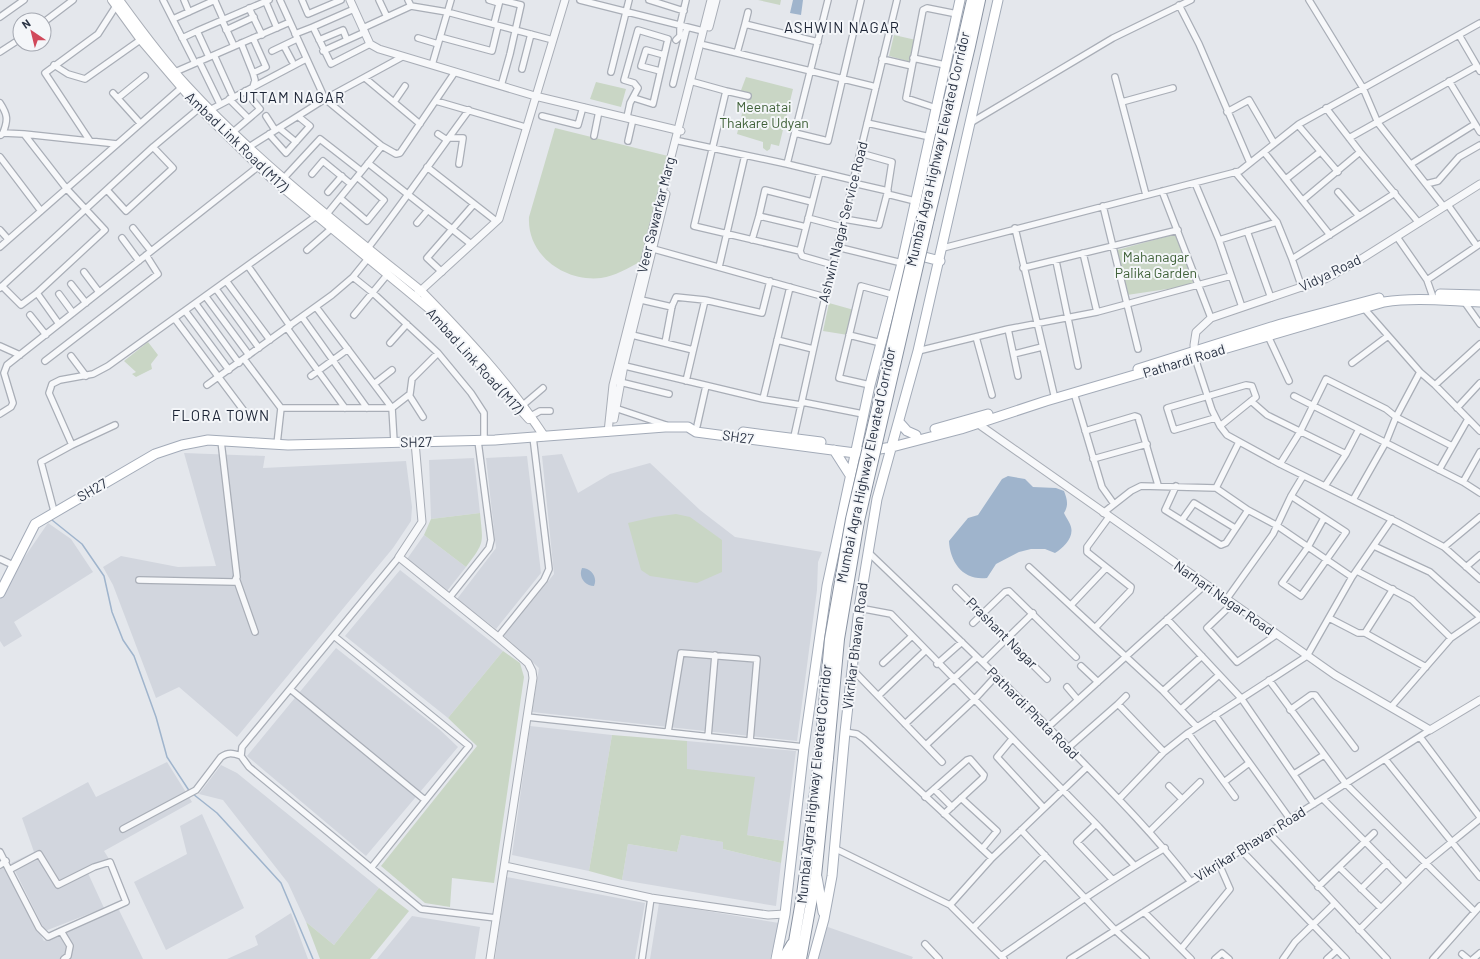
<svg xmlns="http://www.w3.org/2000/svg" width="1480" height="959" viewBox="0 0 1480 959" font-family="Barlow,sans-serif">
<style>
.built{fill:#d2d6de}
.green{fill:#c9d6c5}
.water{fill:#9fb4cc}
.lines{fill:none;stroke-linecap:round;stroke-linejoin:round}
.stream{stroke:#9fb4cc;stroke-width:1.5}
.minor-casing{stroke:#a9aeb7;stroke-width:8}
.tertiary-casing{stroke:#a9aeb7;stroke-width:9}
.secondary-casing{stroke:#a9aeb7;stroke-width:10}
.primary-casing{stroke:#a3abb8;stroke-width:11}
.motorway-casing{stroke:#8b94a3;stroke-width:12}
.minor{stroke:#f7f8fa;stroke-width:5.5}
.tertiary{stroke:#f7f8fa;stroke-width:7}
.secondary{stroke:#fff;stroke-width:8}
.primary{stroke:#fff;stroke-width:9}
.motorway{stroke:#fff;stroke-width:10}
.motorway-bridge-casing{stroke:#8b94a3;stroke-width:12;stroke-linecap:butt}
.motorway-bridge{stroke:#fff;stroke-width:10}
.labels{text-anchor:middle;stroke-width:4;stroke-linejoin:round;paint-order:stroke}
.park-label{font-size:14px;fill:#3f6138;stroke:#f4f6f9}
.street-label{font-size:14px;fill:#2b3445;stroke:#f4f6f9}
.neighbourhood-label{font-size:15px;letter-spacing:1px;fill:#1d2536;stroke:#f4f6f9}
</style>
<rect width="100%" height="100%" fill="#e4e7ec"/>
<path class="built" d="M184 453 265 456 263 468 406 461 412 507 411 521 393 548 237 737 179 687 156 698 113 585 103 567 121 556 178 567 216 566Z
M562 454 578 493 610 474 650 463 700 510 735 537 822 552 818 562 817 590 797 741 532 712 539 668 504 636 554 574 542 456Z
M527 456 541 573 496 629 457 599 496 548 486 458Z
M474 458 480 513 431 519 429 460Z
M48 523 71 539 93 572 14 622 22 636 4 647 0 641V599L15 571Z
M424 535 466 567 447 591 407 559Z
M400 570 503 651 448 718 345 636Z
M336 648 439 729 458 747 366 856 247 756Z
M530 726 612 735 589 871 512 855Z
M687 741 796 751 784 841 747 835 686 769Z
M167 762 192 802 104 851 109 859 87 871 104 908 45 931 11 863 34 852 22 818 88 782 96 797Z
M221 765 237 773 379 888 334 945 306 922 288 883 223 800 199 794Z
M202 814 244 908 166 950 134 882 187 854 180 826Z
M681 835 724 842 723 849 781 863 776 906 622 880 628 844 677 852Z
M0 859 44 941 118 908 143 959H0Z
M506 877 645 903 635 959H495Z
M659 903 779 923 770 959H650Z
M291 913 308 959H227L258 945 255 936Z
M412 916 480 927 475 959H377Z
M825 926 913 957 912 959H819L817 958Z"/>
<path class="green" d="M758 0H781L780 5Z
M894 35 916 40 911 62 889 56Z
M746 77 793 89 779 146 771 144 770 149 767 151 763 148V142L737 134 746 97 740 93Z
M596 82 626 89 621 107 590 99Z
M555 128 668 156 640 262C628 268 615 276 601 278 564 282 527 255 529 217Z
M1176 234 1194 285 1127 295 1117 250Z
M829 303 854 310 848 335 823 331Z
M148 342 158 355 151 364 152 369 136 377 132 374 136 372 124 361Z
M480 513C483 544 485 542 466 567L424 535 431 519Z
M676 514 690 517 722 540V572L697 583 650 576 641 570 628 523 654 517Z
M503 651 520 663 524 677 494 883 452 878 450 907 425 903 381 866 477 746 448 718Z
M612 735 687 741V769L755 777 747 835 784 841 781 863 723 849V842L681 835 677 852 628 844 622 880 589 871Z
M379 888 409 911 370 959H320L306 922 334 945Z"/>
<path class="water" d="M793 0H803L801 15 790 13Z
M1008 476 1025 479 1033 487 1056 488 1064 491C1067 499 1069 505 1064 513 1066 518 1070 522 1071 527 1074 538 1063 548 1055 553L1045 549H1031L1019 552 996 564 987 578C963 581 950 562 949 541L968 518 978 515 1002 479Z
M582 568C591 568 598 577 594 586 585 586 578 577 582 568Z"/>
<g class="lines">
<path class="stream" d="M52 520 82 544 104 576 112 612 123 640 134 656 156 717 167 757 190 792
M193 794 217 813 281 883 313 959"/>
<g class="minor-casing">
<path id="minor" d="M163 0 195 63
M184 0 189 12
M265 0 277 28
M280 0 325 99 382 146 396 154 400 153 455 72
M302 0 308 14 341 0
M379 0 387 17
M489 0 499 3
M580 0 703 31
M649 0 684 11
M1309 0 1363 88 1378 123 1444 207
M215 1 223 19
M1179 5 1199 44 1250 163
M411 6 447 12 553 40
M249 8 262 35
M354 9 313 27 331 64 370 44
M0 17 24 0
M173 19 215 0
M222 20 234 46
M44 22 73 0
M494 24 500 0
M745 24 748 12
M363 28 411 6 408 0
M226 30 254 17
M197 31 269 0
M295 34 313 27
M1459 35 1480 71
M440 37 492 51 498 26
M182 38 197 31 209 57
M418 38 438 44
M319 40 343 30 347 40
M676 40 680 36V25L686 0
M241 43 253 73
M704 45 876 87
M284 46 292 61
M272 51 297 39
M323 51 365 32
M0 52 20 39
M737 53 745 24 818 42
M214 55 233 97
M913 58 945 65
M882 59 912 66
M199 61 220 104
M54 65 68 74 85 79 143 38
M432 65 451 0
M522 69 531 34
M660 71 641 66 646 50 664 55
M175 72 290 22
M611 72 629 0
M1115 77 1146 195
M365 78 420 124
M690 81 726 91 694 226 800 251 820 172
M1449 81 1480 132
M673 84 687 27
M501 86 510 54 521 5 501 0
M253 87 255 80 253 73 266 67 253 38
M726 91 748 96
M113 93 140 123
M118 98 145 76
M229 99 248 118
M436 101 525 127
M394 102 405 86
M1122 102 1173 88
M0 103C8 115 8 120 3 133
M936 108 906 98 923 10 927 8 957 14
M1326 108 1360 152 1419 223
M208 111 306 59
M1227 112 1249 100 1274 143
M266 116 275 130
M542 116 578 125 583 107
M627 117 630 103 638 88 634 83 624 80 638 30 668 39 653 104 634 98
M972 122 1113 38 1191 0
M867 123 930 137
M1298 125 1338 172
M279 128 296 142
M233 132 260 109 245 91
M795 133 828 141 861 0
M269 134 286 153 310 126 299 117
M438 134 447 140
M1 135 3 133 24 134
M594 136 599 111
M449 138H463L459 164
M1349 138 1477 66
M90 141 45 73 98 34 116 6
M628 141 633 119
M679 141 787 164 828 0
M249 147 325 99 402 57
M1264 152 1330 235
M0 157 41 211
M368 163 471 244
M787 164 853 180
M1411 164 1475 124
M427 167 496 221
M1235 172 1277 222 1292 259
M312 174 323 161 351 184
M283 179 320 139 361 171
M1286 179 1320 152
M853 183 888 191
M1195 183 1219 240 1242 307
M1426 184 1438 181 1459 157 1480 145
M107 190 126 211 173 168 153 147
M1162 191 1211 318
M328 192 342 176
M1338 192 1359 216
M887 194 915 201
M340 198 367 221 384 200 357 177
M1303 200 1360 152
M1448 205 1477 246
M1103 206 1138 349
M327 214 382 146
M808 218 842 227
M844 219 879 225 887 194 892 162 860 153
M417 223 428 210
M806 227 759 216 765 190 812 202
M133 228 151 251
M1015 228 1055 399
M0 230 8 239
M1247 231 1271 298
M1397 237 1427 280 1434 300
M122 238 139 261
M752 240 759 216
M1219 240 1277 222
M0 247 181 88
M837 247 902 263
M368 248C403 203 435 156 469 110
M650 248 825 297
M943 248 1240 171 1299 124 1480 23
M307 250 332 228
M800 251 802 256 833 265
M1083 253 1097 312
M1056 261 1078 366
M248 266 290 326
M719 267 745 155
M1023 268 1178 230
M84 272 99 292
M442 272 427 258 474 204
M353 277 373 293 438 353 471 393 484 413V440
M1427 280 1480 244
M227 282 270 340
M71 284 86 303
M2 286 21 305 37 293 105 230 66 188 24 134 117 144
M0 288 153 147 202 106
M1302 288 1292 259 1395 193
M216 289 259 348
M37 293 59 324
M59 294 73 313
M206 297 249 355
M637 299 672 307
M1463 300 1480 324
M196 304 239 363
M1362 306 1420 372 1435 385 1480 431
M186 312 229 370
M30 315 46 335
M354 315 387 275
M302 317 367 408
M175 319 247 415
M287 328 345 408
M1008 329 1018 376
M628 334 693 350
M849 335 881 343
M1268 336 1289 381
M976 337 992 395
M777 340 813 349
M390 343 407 324
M665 343 672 306 676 297 705 300 762 313 770 281
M0 346 20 355
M918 351 1008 329 1097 312 1231 276
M1014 354 1042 347
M71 356 86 376
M1195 358 1212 410 1220 426 1227 435 1280 464 1397 522 1444 547 1480 579
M244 359 281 408
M45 361 158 274 146 255
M1352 363 1388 336
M621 365 763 399 790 287
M311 376 348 349
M686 381 705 300
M620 382 669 394
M374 384 392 370
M207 385 332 295 353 277 370 256
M870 385 839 378 861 286 894 295
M1435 385 1480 344
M1074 393 1102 487 1114 504
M409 395 423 417
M1294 396 1463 482 1480 493
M763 399 801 405
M1251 401 1267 415 1346 454
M802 402 863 414
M523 405 543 388
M615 408 666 425
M1457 408 1480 383
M0 414 11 407 13 403 4 373 7 365 259 166
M531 416 540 411H550
M1215 418 1174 430 1167 408 1246 385 1252 386 1256 397 1220 426
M697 426 706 386
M1085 431 1135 416 1138 417 1158 485
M793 441 825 297 897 0
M394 442 392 408 410 394 412 379 438 353
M277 444 281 408H392L316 307
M72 445 115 425
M1093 459 1147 444
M1280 464 1300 432 1326 379 1386 409 1396 417 1452 446
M1439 470 1468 419
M1463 482 1480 452
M1176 486 1165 510 1221 545 1226 543 1248 510
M1325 486 1346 454 1359 429
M1216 488 1239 442
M1291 496 1346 532 1301 596 1282 583 1308 547 1324 518
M1353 500 1386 442 1396 417 1420 372
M54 511 41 462 72 445 49 393 52 384 60 380 93 374 108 366 319 214
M1103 513 1131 491 1141 486 1216 488 1248 510 1276 525 1352 577
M1182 520 1194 503 1235 528
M1374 546 1430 572 1480 617
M1444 547 1480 517
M868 552C935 616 1002 680 1067 746 1110 790 1153 833 1191 882
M399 557 242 747 241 756 249 767 421 909 496 918
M0 559 13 565
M1029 567 1163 691 1197 727
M1466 567 1480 555
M1357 571 1412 600 1451 638
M236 578 255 632
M139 580 234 582 237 577 221 441
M956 588 1047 679
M1393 589 1365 633 1426 667
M449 598 489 548 491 540 478 441
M1226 600 1273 534 1291 496 1303 476
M1232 604 1207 628 1237 662 1276 635
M1071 605 1106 568
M859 608 891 614 1099 827 1135 866
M1329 618 1358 633H1365
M1167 619 1241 698 1314 804
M973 623 1005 592 1009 591 1076 657
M1095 628 1130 591 1131 587 1087 552V547L1109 517
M334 636 469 746 371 868
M498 637 544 580 549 569 533 437
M983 662 1033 613
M883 663 911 637
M937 664 962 642
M1081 666 1098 682
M852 669 942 762
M1269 680 1346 784 1474 911
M1067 687 1078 700
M290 689 425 800
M1163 691 1202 656
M878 696 925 651
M1118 704 1126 696
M1391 707 1451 638 1480 618
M1181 709 1219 675
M1290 710 1311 695H1315L1355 748
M1215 715 1290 819
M527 717 804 747
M905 724 977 657
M1048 727 1205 585
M668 732 681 653 757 659 750 741
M845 732 857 734 864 739 992 858
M1188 733 1235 797
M708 737 715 655
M1420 737 1480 817
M1012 739 997 757 1044 808
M926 745 974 700 996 676
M1068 748 1118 704 1164 752
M1385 759 1480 877
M1294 774 1324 755
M1224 782 1249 763
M1169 786 1182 799
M934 789 952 807
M925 797 967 760 970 759 984 775 983 778 944 814
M961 798 997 831 982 849
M1119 799 1164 752 1188 733 1307 656 1352 577 1392 519
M1323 799 1406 883
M1096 824 1077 842 1112 879
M123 829 196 790 221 757C228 752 233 753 241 756
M1021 830 1115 930 1146 959
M1149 832 1200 782
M1269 833 1387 959
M834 848 950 905 1004 959
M1241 850 1346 959
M0 852 9 870 39 854 58 885 94 867 110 862 126 902 61 931 70 946 68 956 64 959
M0 865 6 861
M1339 867 1381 908
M9 870 39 928 48 937 61 931
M1318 887 1374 833
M1361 889 1387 863
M950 905 992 858 1087 767
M1144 912 1191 959
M973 928 1045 855
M1359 930 1426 863 1480 819
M925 944 939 959
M1181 949 1230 889 1219 864
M1462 954 1468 959
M1001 956C1055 919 1108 881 1165 848
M642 959 651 898
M1070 959 1430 730
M1215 959 1222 953 1229 959
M1283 959 1295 942 1334 904
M1327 959 1337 950
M1433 959 1480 906
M1473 959 1480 953"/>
</g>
<g class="tertiary-casing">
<path id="tertiary" d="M350 0 370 44 379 49 535 96 681 131
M709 27 716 0
M417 294 499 219 565 0
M1195 356 1194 345 1196 332 1211 318 1325 279 1358 261 1480 184
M614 419 624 365 666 194
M974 421 1335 675 1430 730 1480 700
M608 432 613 385 711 0
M415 442 422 522 399 557 498 637 528 663 532 671 533 678 490 959
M505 866 651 898 768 915 785 914"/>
</g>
<g class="secondary-casing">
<path id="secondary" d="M112 0 141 40 200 109 271 178 433 312 529 419
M119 0C140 29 162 59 187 86 257 162 340 226 421 291 465 336 509 383 544 436"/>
</g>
<g class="primary-casing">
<path id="primary" d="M913 254 940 261
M1440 294 1480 295
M1138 369 1281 324 1379 298
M899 422 907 431 916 435
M935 429 988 414
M743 432 821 442
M834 450 850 475
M0 593 35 524 155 454 182 445 208 440 288 445 495 440 665 427H688L696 432 855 453 892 447 961 429 1046 401 1384 302C1416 297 1448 301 1480 302
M817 877 823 912
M776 959 785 914 804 747 827 586 870 385 902 263 960 0
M813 959 824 919 832 876 845 732 859 608 877 499 918 351 998 0"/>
</g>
<g class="motorway-casing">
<path id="motorway" d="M922 217 972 0
M929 218 970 46 980 0
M783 959 792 944
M791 959 802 895 819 761
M801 959 816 876 828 758"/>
</g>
<use href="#minor" class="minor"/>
<use href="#tertiary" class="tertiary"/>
<use href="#secondary" class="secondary"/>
<use href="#primary" class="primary"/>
<use href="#motorway" class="motorway"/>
<g class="motorway-bridge-casing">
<path id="motorway-bridge" d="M828 758 839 639 859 521 929 218
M819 761 830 639 851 519 922 217"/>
</g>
<use href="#motorway-bridge" class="motorway-bridge"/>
</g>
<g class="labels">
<g class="park-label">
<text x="764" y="112">Meenatai<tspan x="764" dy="16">Thakare Udyan</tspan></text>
<text x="1156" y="262">Mahanagar<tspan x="1156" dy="16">Palika Garden</tspan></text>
</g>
<g class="street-label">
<text transform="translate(237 142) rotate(44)" y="5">Ambad Link Road (M17)</text>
<text transform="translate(938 149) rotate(-77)" y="5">Mumbai Agra Highway Elevated Corridor</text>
<text transform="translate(656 215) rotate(-76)" y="5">Veer Sawarkar Marg</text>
<text transform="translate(843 222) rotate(-76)" y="5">Ashwin Nagar Service Road</text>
<text transform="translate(1330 273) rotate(-26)" y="5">Vidya Road</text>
<text transform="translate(475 361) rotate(48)" y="5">Ambad Link Road (M17)</text>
<text transform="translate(1184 361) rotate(-17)" y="5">Pathardi Road</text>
<text transform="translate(738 437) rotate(8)" y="5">SH27</text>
<text transform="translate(416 442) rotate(-1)" y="5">SH27</text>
<text transform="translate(866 465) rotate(-78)" y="5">Mumbai Agra Highway Elevated Corridor</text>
<text transform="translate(92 490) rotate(-30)" y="5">SH27</text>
<text transform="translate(1224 598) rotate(35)" y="5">Narhari Nagar Road</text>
<text transform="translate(1002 633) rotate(45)" y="5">Prashant Nagar</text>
<text transform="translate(855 646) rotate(-83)" y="5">Vikrikar Bhavan Road</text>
<text transform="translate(1033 713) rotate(45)" y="5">Pathardi Phata Road</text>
<text transform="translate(814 784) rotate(-84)" y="5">Mumbai Agra Highway Elevated Corridor</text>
<text transform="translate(1250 844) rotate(-32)" y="5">Vikrikar Bhavan Road</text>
</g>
<g class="neighbourhood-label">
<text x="842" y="33">ASHWIN NAGAR</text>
<text x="292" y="103">UTTAM NAGAR</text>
<text x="221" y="421">FLORA TOWN</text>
</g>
</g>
<g transform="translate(32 32) rotate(325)"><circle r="19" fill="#f4f6f9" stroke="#a4a8b1"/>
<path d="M0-3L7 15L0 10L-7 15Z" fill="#d1495b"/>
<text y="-6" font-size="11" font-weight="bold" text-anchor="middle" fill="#2b3445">N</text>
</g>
</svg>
